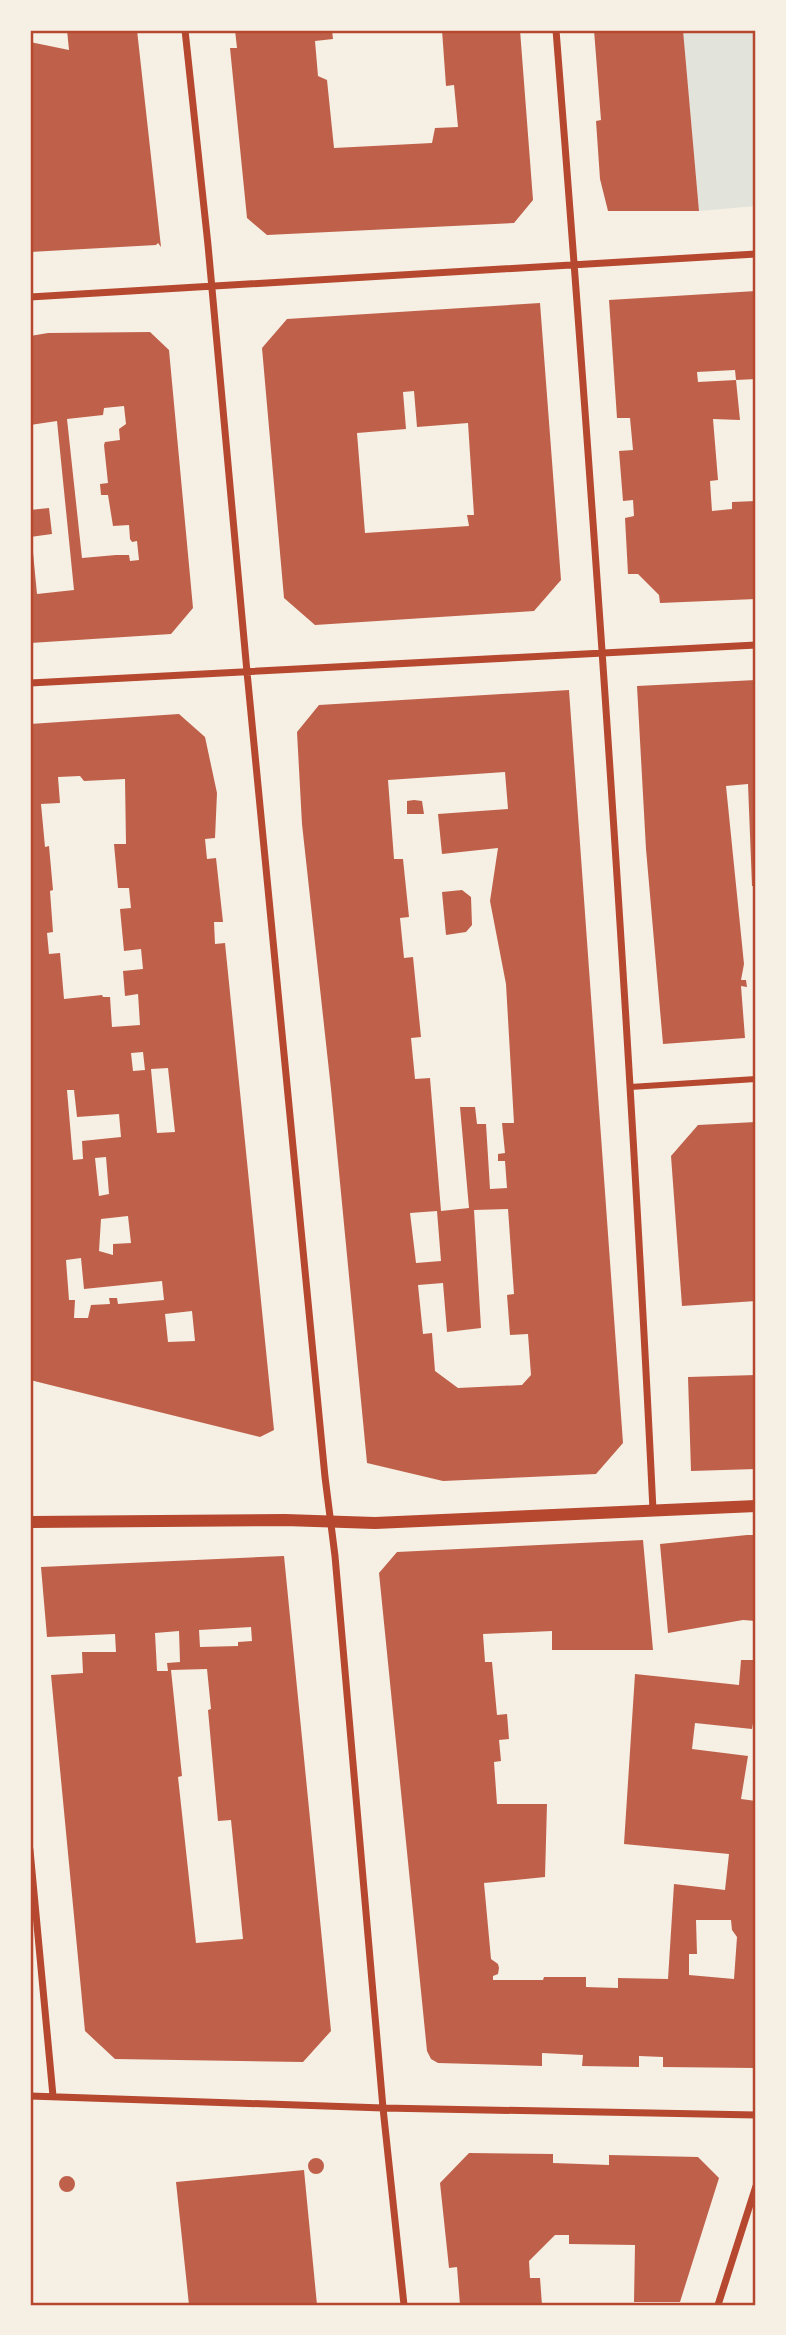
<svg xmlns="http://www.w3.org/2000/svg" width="786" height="2335" viewBox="0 0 786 2335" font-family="'Asap Condensed',sans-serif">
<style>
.green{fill:#e2e4dc}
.building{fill:#bf614a;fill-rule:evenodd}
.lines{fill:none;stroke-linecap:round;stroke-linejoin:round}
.pedestrian{stroke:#b5482f;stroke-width:6}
.minor{stroke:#b5482f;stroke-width:7}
.tertiary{stroke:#b5482f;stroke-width:12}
.neatline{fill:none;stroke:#b5482f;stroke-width:2.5}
</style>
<rect width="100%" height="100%" fill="#f6efe4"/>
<path class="green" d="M702 30H756V206L699 211 683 31Z"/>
<path class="building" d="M67 30H137L161 247 158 243 156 245 30 252V42L69 50Z
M235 30H332L333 39 315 41 318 76 327 80 334 148 432 143 435 128 458 127 454 85 446 86 442 30H520L533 200 514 223 267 235 247 218 230 48H237Z
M594 30H683L699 211H608L600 179 596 121 601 120Z
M756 291V379L736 380 740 420 713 419 718 480 710 481 712 511 732 509V502L756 501V599L660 603 659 595 638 574H628L625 518 634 516 633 500 623 501 619 451 633 450 630 418H617L609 300ZM735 370 736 380 698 382 697 372Z
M540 303 561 580 534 611 315 625 284 598 262 348 287 319ZM414 391 417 427 468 423 474 515H467L469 526 365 533 357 433 406 429 403 392Z
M150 332 169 350 193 608 171 634 30 643V542H32L37 594 74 590 57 421 30 425V336L48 333ZM124 406 126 424 119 429 120 440 105 442 104 445 108 483 100 484 101 495H108L113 526 129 525 130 539 132 542 137 541 139 560 130 561 129 555H116L82 558 67 419 103 415 104 408Z
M49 508 52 534 30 537V510Z
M756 680V886H752L748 784 726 786 744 964 741 980H746L747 987 741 986 745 1038 663 1044 646 849 637 686Z
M569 690 623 1443 596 1474 443 1481 367 1463 331 1089 302 824 297 732 319 705ZM505 772 508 809 438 814 442 854 498 848 490 901 506 984 514 1123H502L505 1153 498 1154V1161H505L507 1188 490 1189 486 1124H477L475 1107H460L469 1208 441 1211 430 1078 415 1079 411 1038 421 1037 413 957 404 958 400 918 409 917 403 859H394L388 780ZM508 1209 514 1294 507 1295 510 1335 528 1334 531 1375 522 1385 458 1388 435 1371 432 1333 423 1334 418 1285 443 1283 447 1332 481 1328 474 1210ZM437 1211 441 1261 416 1263 410 1213Z
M179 714 205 737 217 793 215 838 205 839 207 859 216 858 223 922H214L215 944 225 943 274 1430 260 1437 30 1380V724ZM80 776 84 781 125 779 126 844H114L118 888H129L131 908 120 909 124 951 141 949 143 969 123 971 125 996 138 994 140 1025 112 1027 110 997H103L102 995 64 999 60 953 49 954 47 933 53 932 50 891 53 890 49 846 45 847 41 804 60 803 58 777ZM143 1052 145 1070 133 1071 131 1053ZM168 1068 175 1132 157 1133 151 1069ZM67 1090H74L77 1117 119 1114 121 1137 82 1141 83 1159 73 1160ZM106 1157 109 1194 99 1196 95 1158ZM128 1216 131 1243 113 1244V1255L99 1251 101 1219ZM81 1258 84 1289 162 1281 164 1300 118 1304 117 1298H109L110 1304 91 1305 88 1318H74L75 1300H69L66 1260ZM192 1311 195 1341 168 1342 165 1314Z
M414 800 422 801 424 814H407V801Z
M462 890 471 897 472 925 466 932 446 935 442 892Z
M756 1122V1301L682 1306 671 1156 698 1125Z
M756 1375V1469L691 1471 688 1377Z
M747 1535H756V1621L743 1620 668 1633 660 1544Z
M643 1540 653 1650H552V1631L483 1634 485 1662H492L497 1715 507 1714 509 1739 499 1740 501 1761 494 1762 497 1804H547L545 1877 484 1883 491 1959 498 1964 499 1968 498 1974 493 1976V1980H543L544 1977H586V1987L618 1988V1978L668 1979 674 1884 725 1890 729 1854 624 1844 635 1674 739 1685 741 1660H756V1706L752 1729 695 1723 692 1749 748 1756 741 1799 756 1801V2061L754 2068 663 2067V2057L639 2056V2067L582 2066 583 2055 542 2053V2066L438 2063 431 2059 427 2051 379 1573 397 1552ZM696 1920H731L732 1930 737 1937 734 1979 689 1975V1954H697Z
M284 1556 331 2031 303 2062 115 2059 85 2031 51 1675 83 1673 82 1652H116L115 1634 47 1637 41 1567ZM251 1627 252 1641 238 1642V1646L200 1647 199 1630ZM179 1631 180 1662 167 1663 168 1671H157L155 1633ZM207 1669 211 1709 208 1710 218 1821 231 1820 243 1939 196 1943 178 1777 182 1776 171 1670Z
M469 2153 553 2154V2163L609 2165V2155L698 2157 719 2178 680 2302H634L635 2245 569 2244V2235H555L529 2261 530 2278H540L542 2305H460L457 2267 449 2268 440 2183Z
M308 2166a8 8 0 1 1 16 0a8 8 0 1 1-16 0Z
M304 2170 317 2305H189L176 2182Z
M59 2184a8 8 0 1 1 16 0a8 8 0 1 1-16 0Z"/>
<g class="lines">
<path class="pedestrian" d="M630 1087 756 1079"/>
<path class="minor" d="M185 30 208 245 247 672 325 1477 335 1556 383 2108 404 2305
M556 30C595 523 629 1016 653 1510
M30 297 756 254
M30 683 756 645
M30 1850 53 2096
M30 2096 383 2108 756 2115
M718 2305 756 2186"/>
<path class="tertiary" d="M30 1522 285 1520 375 1523 756 1506"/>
</g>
<rect width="786" height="2335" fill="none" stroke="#f6efe4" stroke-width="63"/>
<rect x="32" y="32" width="722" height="2272" class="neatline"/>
</svg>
